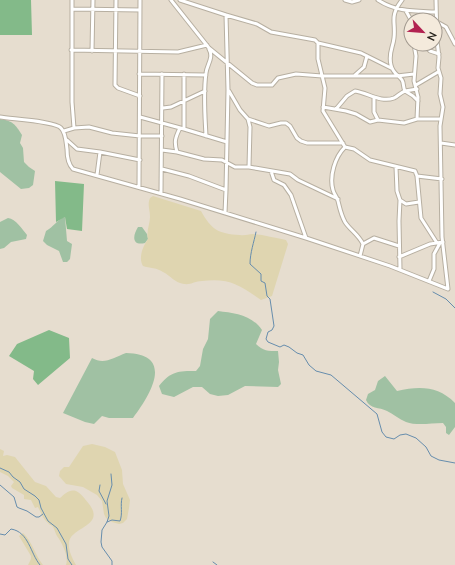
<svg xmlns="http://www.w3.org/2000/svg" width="455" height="565" viewBox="0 0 455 565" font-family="'Nunito Sans',sans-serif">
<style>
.green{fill:#a0c1a3}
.forest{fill:#83ba89}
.sand{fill:#dfd5b0}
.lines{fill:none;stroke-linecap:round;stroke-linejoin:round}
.stream{stroke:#668dad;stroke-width:1}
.street-casing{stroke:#b7afa1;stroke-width:5}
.street{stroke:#fff;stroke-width:3}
</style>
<rect width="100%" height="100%" fill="#e6ddcf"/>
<path class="green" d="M0 119C13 121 15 124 22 135L20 143 23 148 24 162 29 167 35 171 33 185 29 188 21 189 0 172Z
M65 217 67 241 72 244 70 259 67 262H63L59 251 47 245 43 241 46 231C54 227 56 220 65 217Z
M8 218C16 219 22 229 27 235L26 239 11 242 4 248 0 249V222Z
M138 227H142L147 234 148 239 145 243C131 246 133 235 138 227Z
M218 311C234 313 252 315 262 330L256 344C263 351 268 351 278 351L279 362 278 370 281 384 278 387 245 386 228 395 218 396 210 394 202 387H193L174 397 162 394 159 386C171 371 178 371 196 371L200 366 203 349 208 339 210 319Z
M126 353C175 354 151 394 133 418H109L102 416 94 424 85 422 63 413 92 358C104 365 113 358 126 353Z
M385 376 397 391C420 386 438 386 455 403V427L449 435 446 433V427L443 423C431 423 417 426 406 422 399 419 393 414 387 411 379 407 370 409 366 400L368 394 375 390 378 381Z"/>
<path class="forest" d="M0 0H31L32 35H0Z
M55 181 84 184 82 231 67 229 65 217 56 222Z
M49 330 69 338 70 358 38 385 33 379 34 371 9 356 17 344Z"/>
<path class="sand" d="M153 196 201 211C211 229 218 234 240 235 245 236 248 234 253 234 264 235 275 238 286 240L288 244 272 296 261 300C239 285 230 278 202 281 195 281 191 285 184 284 175 283 171 276 163 272 158 268 149 268 143 266 138 258 143 246 148 239 146 231 150 224 150 217 150 209 147 205 150 198Z
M92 444 105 447 115 452 122 470 123 484 130 500 129 508 127 519 123 523 119 524 112 522 106 518 104 514 102 501 97 495 83 487 66 484 59 476 60 471 64 467H69L83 446Z
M0 449 4 451 3 456 7 455 15 457 35 482 46 486 56 497 60 498C65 494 69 489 76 491 81 493 85 499 89 504 106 526 71 527 69 542 68 550 72 558 76 565H66C69 556 62 543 57 536 55 533 55 530 53 527 49 523 52 527 48 523 43 519 41 513 38 507L35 508 31 500 24 499V495L12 488 11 486 14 482 8 476 0 472Z
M23 533C32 541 35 555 43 565H28L31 559V556L19 536Z"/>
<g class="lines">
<path class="stream" d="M256 232C254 242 250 253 250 264L261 274V281L265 283 267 296 270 299 274 326 272 330 268 332 266 339 268 342 280 347 284 345 289 347 297 353 303 355 309 365 316 371 331 375 377 414 382 432 386 437 394 439 400 435 406 434 416 438 426 447 431 456 439 460 455 463
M433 292 446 299 455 308
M0 468 9 472 13 477 20 482 24 489 35 496 39 500 41 508 48 521 57 528 66 544 68 559 72 565
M111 474 112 485 107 501 109 516 107 522 102 530 101 542 102 547 112 561V565
M0 485 14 497 17 507 19 508 27 511 36 517H39L43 514
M100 485 99 491 106 504
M107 522 112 520 120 521C123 513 120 506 122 498
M0 534 5 535 11 529C29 532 30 553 40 565
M213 562 217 565"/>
<g class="street-casing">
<path id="street" d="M72 0V102L74 128
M116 0 115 85 118 88 140 96
M171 0 209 48 252 83 257 85H272L278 78 296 74 322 76H397L414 74
M180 0 226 15 228 90 226 190 225 213
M345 0 352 2 359 0
M378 0C396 12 415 11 435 12
M402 0C389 17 396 21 394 38 393 48 388 53 391 65 393 74 398 74 402 80 404 83 403 88 405 91L417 89
M72 9 140 10
M406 11 411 20
M226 15 257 24 271 32 315 40 318 43V59L325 88 323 111 345 147 354 149 370 160 415 171 417 176 421 218 437 243
M437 22 446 27 455 44
M318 43 361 53 391 68
M414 44 416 56 414 81 418 97 417 119H441
M423 44 430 51 439 54
M71 50 178 52 207 45
M92 51 93 0
M139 74 206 75
M184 74V129
M355 75 364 67 367 56
M416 85 438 72
M229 91 240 110 248 119 269 126 281 123H286L290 126 297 138 301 141 307 143H343
M374 98V112L378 120
M323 107 346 111 356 114 370 122 378 120 404 123 417 119
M163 108 171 107 205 91
M336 109 347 96 355 91C368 93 381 103 394 98 398 96 400 93 405 91L413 96 418 101
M0 117C11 119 55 121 61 128 66 133 66 142 67 149 67 156 68 164 73 169L180 199 306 238 390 266 448 289 442 237 440 126 443 107 440 94 441 78 438 68 439 57 437 41 436 0
M140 117 184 129 227 142
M248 119 250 127 249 167
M64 131 74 128 89 127 112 133 140 136H162
M206 136C205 115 203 94 206 73 207 64 214 58 209 49
M67 140 77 149 100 152 97 175
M441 143 455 145
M345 147C335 157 329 176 333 190 334 194 337 197 338 201 340 209 341 215 345 222 350 230 358 234 363 244L360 256
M162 150 177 152 204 159 222 160 235 167H249L290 174 298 180 338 199
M100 152 140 160
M177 152C174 142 175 138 180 128
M396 167 397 191 400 200 399 221 400 269
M162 169 189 176 226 190
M271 171 274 180 284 185 291 195 306 238
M417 176 442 179
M139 187 140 0
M161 193 162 74
M400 200 406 204 419 202
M363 244 374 238 399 246
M399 257 430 244 443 242
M429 281 434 269V254L440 243"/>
</g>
<use href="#street" class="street"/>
</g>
<g transform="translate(423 32) rotate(116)"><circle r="19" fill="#f4eadc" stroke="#a29a90"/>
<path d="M0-3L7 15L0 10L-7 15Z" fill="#b22251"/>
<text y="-6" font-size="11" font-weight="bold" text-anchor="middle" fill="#26231d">N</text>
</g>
</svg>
